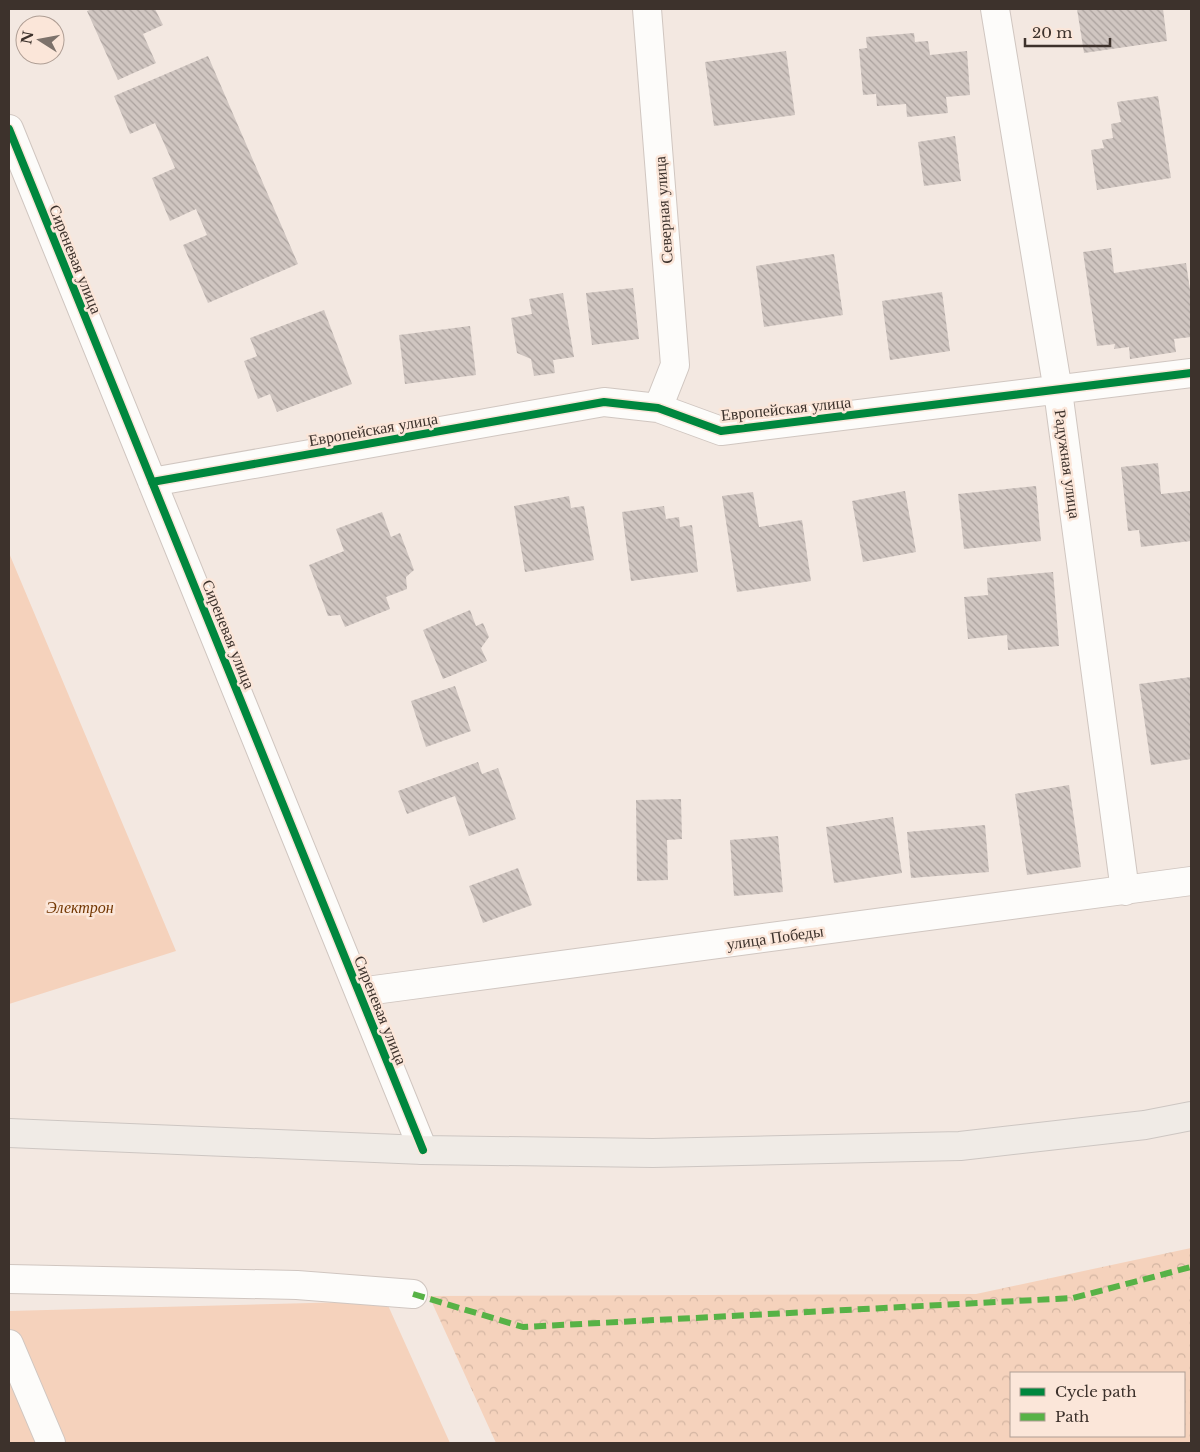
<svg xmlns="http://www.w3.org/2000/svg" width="1200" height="1452" viewBox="0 0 1200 1452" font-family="'Libre Baskerville',serif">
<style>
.forest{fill:url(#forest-crowns);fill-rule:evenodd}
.garden{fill:#f5d2bc}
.building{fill:url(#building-back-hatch)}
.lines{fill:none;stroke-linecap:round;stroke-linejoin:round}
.minor-casing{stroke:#d0c6c0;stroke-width:30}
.major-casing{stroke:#cdc6c2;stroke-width:30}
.minor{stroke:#fdfcfa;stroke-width:28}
.major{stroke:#f0ebe6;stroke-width:28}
.quiet{stroke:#57b246;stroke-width:6;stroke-dasharray:12 6;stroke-linecap:butt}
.cycleway-casing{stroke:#fbe6d9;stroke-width:11}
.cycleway{stroke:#00873e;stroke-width:8}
.labels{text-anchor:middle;stroke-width:5;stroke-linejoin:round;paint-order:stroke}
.street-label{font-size:16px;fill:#3d322c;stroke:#fbe6d9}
.park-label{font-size:16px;font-style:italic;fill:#733702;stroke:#fbe6d9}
</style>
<defs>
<pattern id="forest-crowns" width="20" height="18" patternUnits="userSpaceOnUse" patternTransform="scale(1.25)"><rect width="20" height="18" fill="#f5d2bc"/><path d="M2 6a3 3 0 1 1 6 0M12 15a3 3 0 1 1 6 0" fill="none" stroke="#d3b5a2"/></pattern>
<pattern id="building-back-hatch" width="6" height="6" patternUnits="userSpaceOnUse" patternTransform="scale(1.25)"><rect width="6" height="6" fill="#d0c6c1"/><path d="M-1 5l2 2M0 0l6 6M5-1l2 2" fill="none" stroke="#aaa19d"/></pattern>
</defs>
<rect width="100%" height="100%" fill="#f3e8e1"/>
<path class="forest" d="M1191 1248V1443H496L429 1296 976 1294ZM1011 1373H1184V1436H1011Z"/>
<path class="garden" d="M9 553 176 951 9 1004Z
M386 1301 450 1443H9V1311Z"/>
<path class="building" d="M92 9H155L163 25 143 34 156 63 118 80 87 11Z
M1077 9H1163L1167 41 1084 53Z
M914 33 915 42 928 41 930 55 967 51 970 95 946 97 948 113 907 117 906 104 877 106 876 94 863 95 859 49 867 48 866 37Z
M786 51 795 115 714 126 705 62Z
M208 56 298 264 208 303 183 245 207 235 196 209 170 221 152 178 175 168 155 123 130 134 114 96Z
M1158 96 1171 178 1097 190 1091 150 1104 148 1102 140 1113 138 1111 124 1121 122 1117 102Z
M955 136 961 181 924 186 918 142Z
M1111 248 1114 273 1186 263 1191 297V337L1174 339 1176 352 1130 359 1129 347 1114 349 1115 344 1097 346 1083 252Z
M834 254 843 315 764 327 756 266Z
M633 288 639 339 592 345 586 293Z
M942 292 950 351 890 360 882 301Z
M563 293 574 357 553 360 555 373 534 376 531 359 517 353 511 318 532 314 529 299Z
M324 310 352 384 277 412 270 394 258 399 244 361 257 356 250 338Z
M470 326 476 375 405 384 399 335Z
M1158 463 1161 494 1190 491 1191 541 1141 547 1139 530 1128 531 1121 467Z
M1036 486 1041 541 964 549 958 494Z
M905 491 916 552 863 562 852 501Z
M753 492 759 527 802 520 811 581 737 592 722 496Z
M569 496 571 508 584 506 594 560 525 572 514 506Z
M664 506 666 519 679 517 680 527 692 525 698 572 631 581 622 512Z
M382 512 391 537 400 533 414 570 406 577 407 589 386 597 390 609 345 627 340 615 328 616 309 565 344 551 336 529Z
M1053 572 1059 646 1008 650 1007 635 968 639 964 597 988 595 987 578Z
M470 610 476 626 483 623 489 637 481 648 487 661 443 679 423 630Z
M1191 677V759L1151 765 1139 684Z
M455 686 471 731 426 747 411 701Z
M478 762 482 774 498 768 516 819 469 836 455 796 407 814 398 791Z
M1069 785 1081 867 1027 875 1015 794Z
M681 799 682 839 667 840 668 880 637 881 636 800Z
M893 817 902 873 834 883 826 827Z
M985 825 989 872 911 878 907 832Z
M778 836 783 892 734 896 730 840Z
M518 868 532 905 483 923 469 886Z"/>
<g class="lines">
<g class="minor-casing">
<path id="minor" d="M647 9 675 365 658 408
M995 9 1058 391 1125 891
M9 129 423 1150
M152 482 604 402 658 408 721 431 1191 373
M359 992 1191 881
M9 1279 297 1285 413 1294
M9 1344 51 1443"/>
</g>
<g class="major-casing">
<path id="major" d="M9 1133 423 1150 653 1153 960 1146 1145 1125 1191 1116"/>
</g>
<use href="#minor" class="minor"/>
<use href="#major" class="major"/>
<path class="quiet" d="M413 1294 523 1327 1073 1298 1191 1267"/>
<g class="cycleway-casing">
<path id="cycleway" d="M9 129 423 1150
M152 482 604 402 658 408 721 431 1191 373"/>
</g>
<use href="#cycleway" class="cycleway"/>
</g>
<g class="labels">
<g class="street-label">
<text transform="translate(663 210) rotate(-94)" y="6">Северная улица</text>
<text transform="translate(76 259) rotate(68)" y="6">Сиреневая улица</text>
<text transform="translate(786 408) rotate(-6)" y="6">Европейская улица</text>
<text transform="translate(373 429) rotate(-10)" y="6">Европейская улица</text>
<text transform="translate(1068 464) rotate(82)" y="6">Радужная улица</text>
<text transform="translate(229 634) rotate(68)" y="6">Сиреневая улица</text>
<text transform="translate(775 937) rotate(-8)" y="6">улица Победы</text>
<text transform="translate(381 1010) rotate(68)" y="6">Сиреневая улица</text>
</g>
<g class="park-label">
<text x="80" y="913">Электрон</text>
</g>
</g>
<rect width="1200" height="1452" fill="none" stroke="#3d322c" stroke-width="20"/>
<rect x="1010" y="1372" width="175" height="65" fill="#fbe6d9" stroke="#af9e94"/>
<rect x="1020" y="1388" width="25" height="8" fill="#00873e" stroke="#af9e94"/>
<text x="1055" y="1397" font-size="15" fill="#3d322c">Cycle path</text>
<rect x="1020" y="1413" width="25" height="8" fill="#57b246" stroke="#af9e94"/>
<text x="1055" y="1422" font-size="15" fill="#3d322c">Path</text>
<g transform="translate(40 40) rotate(281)"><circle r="24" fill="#fbe6d9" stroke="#af9e94"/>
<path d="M0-4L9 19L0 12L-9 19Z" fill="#7d726b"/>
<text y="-8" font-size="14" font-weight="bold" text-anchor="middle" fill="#3d322c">N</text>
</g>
<path d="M1025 38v8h85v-8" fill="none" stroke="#3d322c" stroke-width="2.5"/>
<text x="1032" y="38" font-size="15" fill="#3d322c" stroke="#fbe6d9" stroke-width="4" paint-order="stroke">20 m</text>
</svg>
